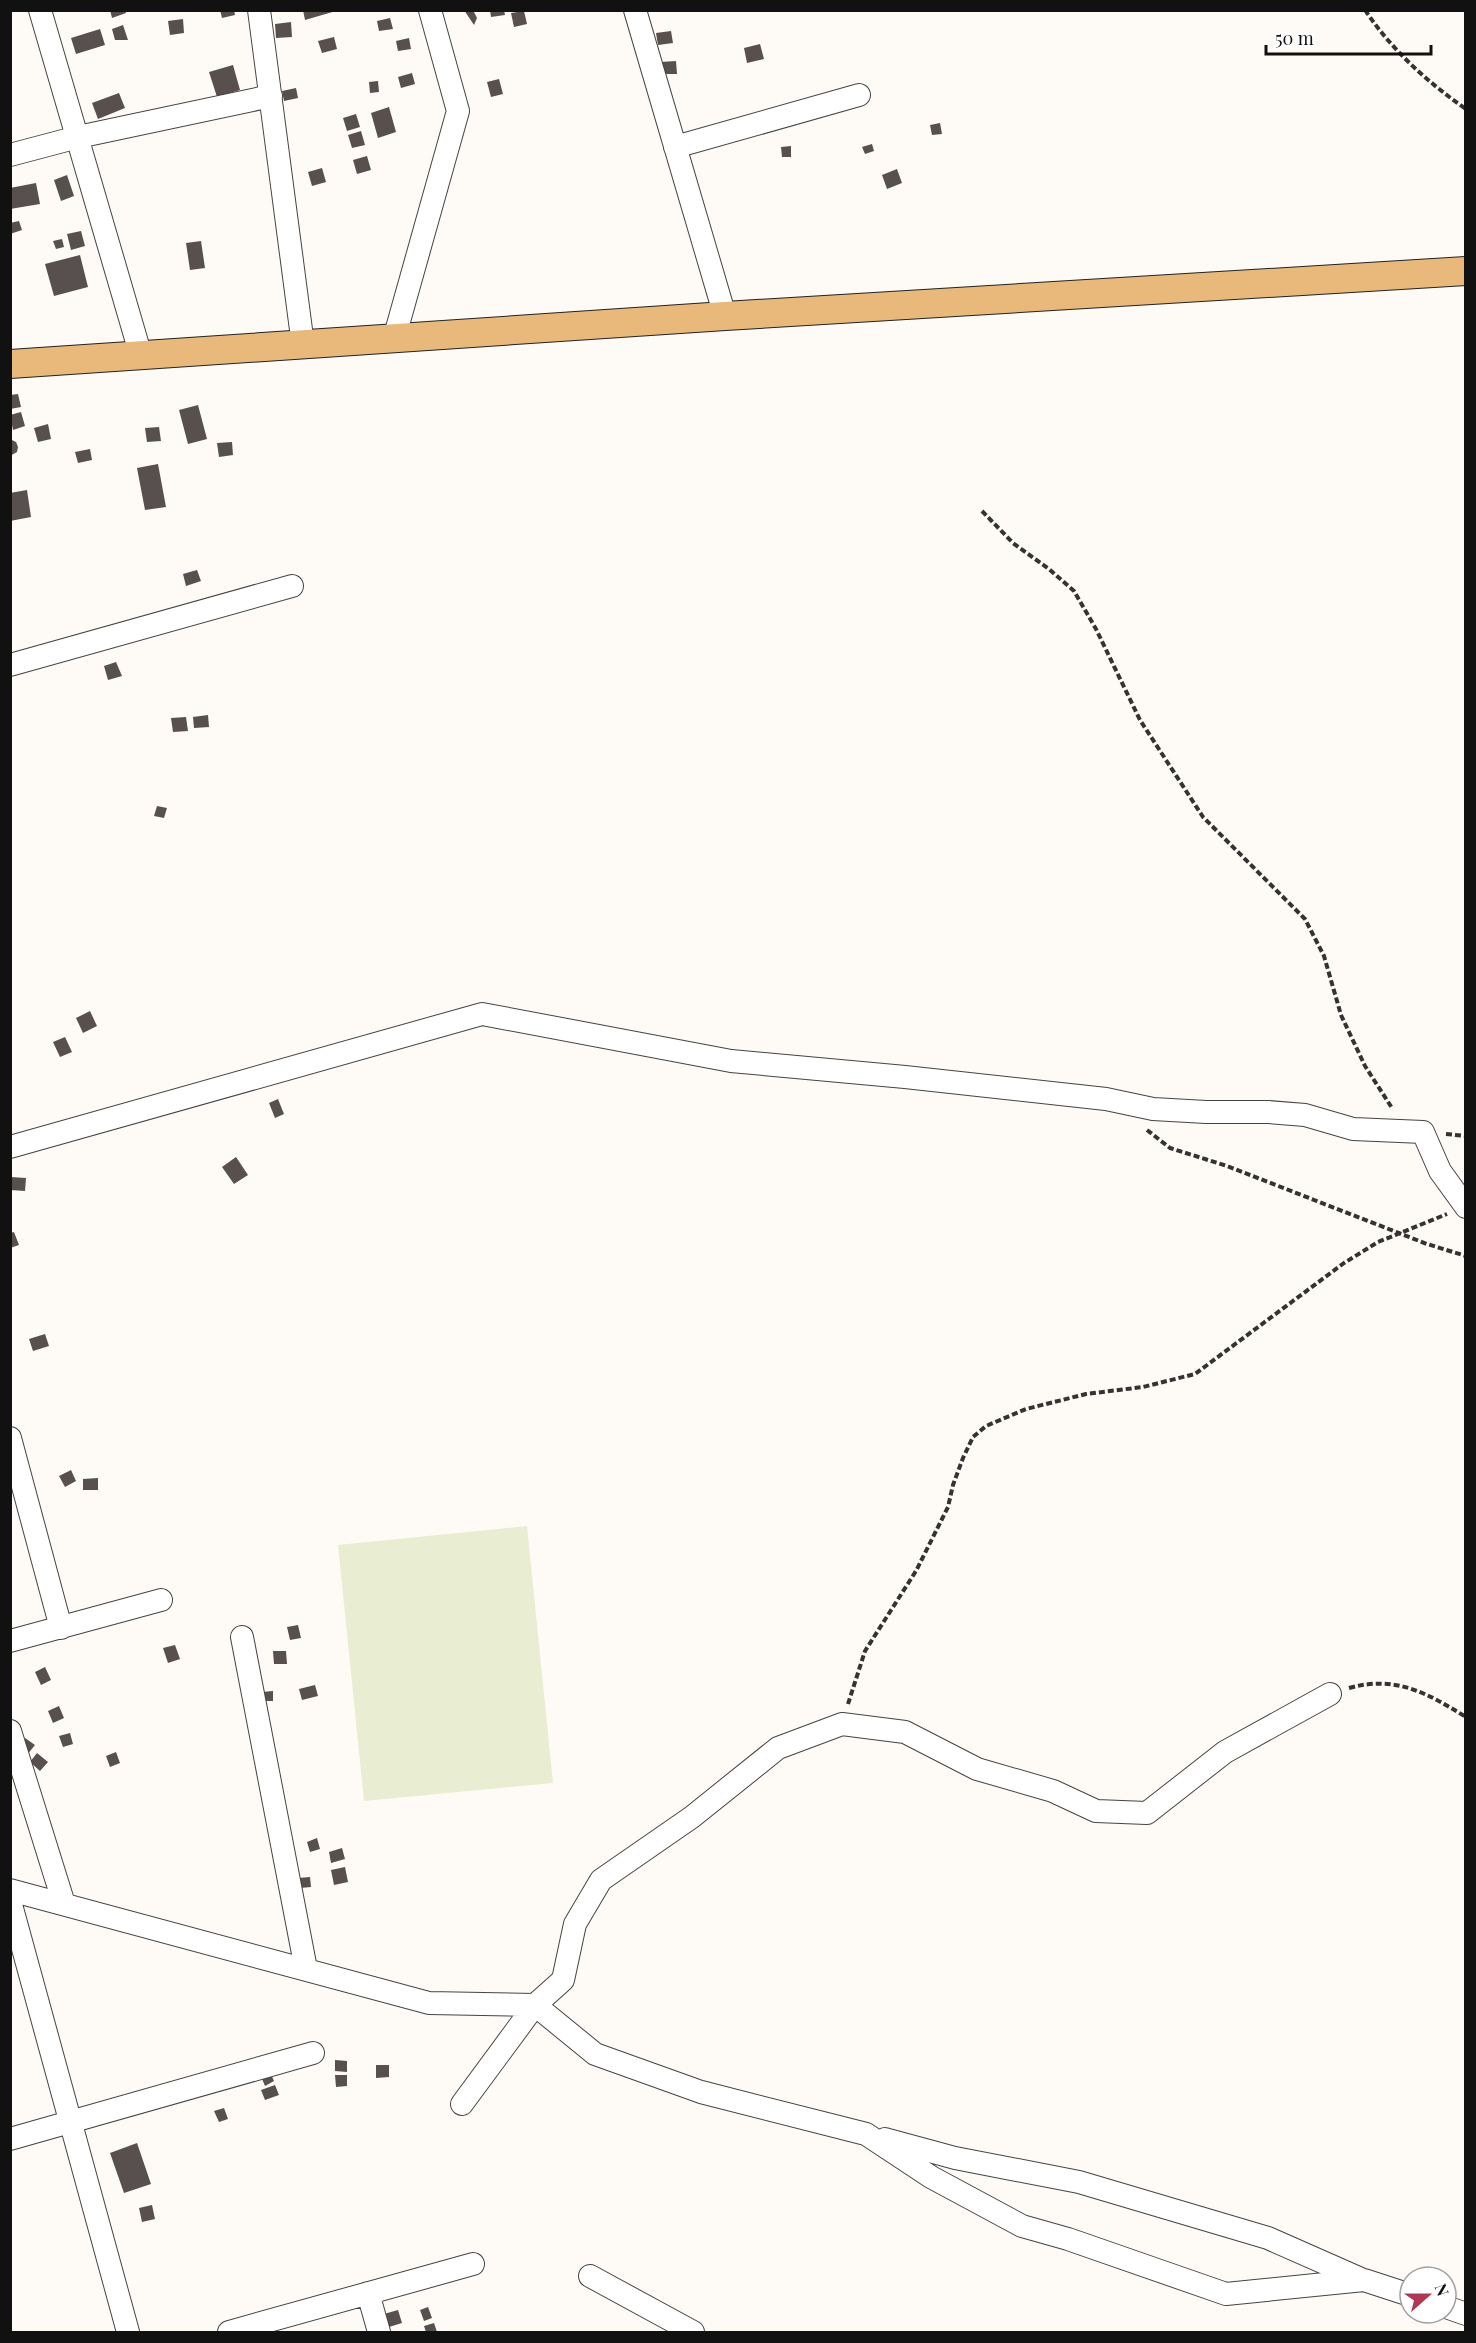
<svg xmlns="http://www.w3.org/2000/svg" width="1476" height="2343" viewBox="0 0 1476 2343" font-family="'Playfair Display',serif">
<style>
.pitch{fill:#e9eed2}
.building{fill:#58504e}
.lines{fill:none;stroke-linecap:round;stroke-linejoin:round}
.minor-casing{stroke:#444;stroke-width:24}
.major-casing{stroke:#222;stroke-width:30}
.path{stroke:#333;stroke-width:4;stroke-dasharray:6 3;stroke-linecap:butt}
.minor{stroke:#fff;stroke-width:22}
.major{stroke:#e8b97b;stroke-width:28}
</style>
<rect width="100%" height="100%" fill="#fefaf5"/>
<path class="pitch" d="M527 1526 553 1783 364 1801 338 1545Z"/>
<path class="building" d="M110 10H125L126 13 112 18Z
M220 10H234L235 15 222 18Z
M303 10H336V11L305 20Z
M464 10H473L477 18 474 25Z
M490 10H504L505 15 491 17Z
M524 11 527 24 514 27 511 13Z
M390 18 393 29 379 31 377 21Z
M183 19 184 33 170 35 168 21Z
M291 22 292 37 276 38 275 24Z
M123 25 128 40H115L112 29Z
M100 29 105 45 76 54 71 38Z
M671 31 673 43 658 45 656 33Z
M334 37 337 49 322 53 318 41Z
M409 38 411 49 398 51 396 41Z
M760 44 764 59 747 63 744 48Z
M676 61 677 74H660V62Z
M233 65 240 90 217 97 209 72Z
M412 73 415 84 401 88 398 77Z
M499 79 503 94 491 97 487 82Z
M378 81 379 92 370 93 369 82Z
M296 88 298 98 284 101 282 91Z
M119 93 125 108 98 119 92 103Z
M389 107 396 132 378 138 371 113Z
M356 114 360 127 347 131 343 118Z
M940 123 942 134 932 135 930 125Z
M361 131 365 145 352 148 348 135Z
M872 144 874 151 865 154 862 147Z
M791 146V157H782L781 147Z
M367 156 371 170 357 174 353 160Z
M322 168 326 182 312 186 308 172Z
M897 169 902 183 887 189 882 175Z
M67 175 74 196 61 201 54 180Z
M36 183 40 204 10 209V188Z
M19 221 22 230 10 234V223Z
M81 231 85 246 71 250 67 234Z
M62 239 64 247 56 249 53 241Z
M201 241 205 268 190 270 186 243Z
M80 255 88 287 54 296 45 264Z
M18 394 21 407 10 409V395Z
M198 405 207 439 188 444 179 410Z
M21 412 25 426 13 430 10 415Z
M48 424 51 439 38 442 34 428Z
M159 427 161 441 147 442 145 428Z
M10 439 16 442 18 447 17 452 10 456Z
M232 442 233 455 219 457 217 443Z
M90 449 92 460 78 463 75 452Z
M158 464 166 507 145 510 137 468Z
M27 490 31 517 10 521V493Z
M197 570 201 581 186 586 183 574Z
M116 662 122 676 108 680 104 666Z
M208 715 209 727 194 728 193 717Z
M186 717 188 731 173 732 171 718Z
M157 806 167 808 164 818 154 816Z
M90 1011 97 1026 83 1033 76 1018Z
M65 1037 72 1052 60 1057 53 1042Z
M278 1099 284 1114 275 1118 269 1103Z
M236 1157 248 1175 234 1184 222 1167Z
M11 1177 26 1178 25 1191 10 1190Z
M14 1232 19 1245 10 1248V1233Z
M45 1334 49 1346 33 1351 29 1339Z
M71 1470 76 1481 65 1487 59 1476Z
M98 1478V1490H83V1479Z
M298 1625 301 1638 290 1640 287 1627Z
M175 1645 180 1659 168 1663 163 1648Z
M273 1651H286L287 1664H274Z
M45 1667 51 1680 41 1685 35 1672Z
M315 1685 318 1696 302 1700 299 1689Z
M273 1691V1701H262V1692Z
M59 1706 64 1718 53 1723 48 1711Z
M70 1733 73 1744 63 1747 59 1736Z
M25 1738 35 1745 27 1755 17 1748Z
M116 1752 120 1763 110 1767 106 1756Z
M37 1753 48 1762 40 1771 30 1762Z
M317 1838 320 1849 310 1852 307 1842Z
M342 1848 345 1859 331 1863 329 1852Z
M345 1867 348 1882 334 1885 331 1870Z
M310 1877 311 1887 300 1888 298 1878Z
M335 2060 347 2061V2072L335 2071Z
M376 2065H389V2077L376 2078Z
M269 2070 274 2081 265 2086 260 2074Z
M335 2075H347V2086L336 2087Z
M275 2085 279 2095 265 2100 261 2090Z
M224 2108 228 2119 219 2122 214 2111Z
M137 2143 151 2184 124 2193 110 2153Z
M152 2205 155 2219 142 2222 139 2208Z
M428 2307 432 2318 424 2321 420 2310Z
M398 2310 402 2323 389 2327 384 2314Z
M434 2323 437 2332H426L424 2326Z"/>
<g class="lines">
<g class="minor-casing">
<path id="minor" d="M40 10 141 356
M259 10 303 345
M635 10 725 316
M675 147 859 95
M10 155 78 137 271 96
M394 339 458 111 430 10
M10 665 292 586
M10 1147 482 1014 731 1061 905 1077 1106 1099 1153 1109 1206 1112H1268L1305 1115 1353 1129 1423 1132 1440 1171 1466 1207
M10 1438 61 1628
M242 1637 306 1969
M10 1641 161 1600
M10 1731 64 1904
M10 1890 429 2003 535 2005 595 2054 701 2092 866 2134 931 2177 1022 2226 1068 2239 1226 2294 1364 2280 1410 2295
M10 1901 128 2332
M462 2104 535 2005 563 1980 575 1924 601 1880 692 1817 778 1748 842 1724 905 1732 977 1769 1053 1791 1096 1811 1147 1813 1225 1752 1330 1694
M10 2139 313 2053
M885 2139 955 2158 1079 2182 1268 2238 1361 2279
M590 2276 693 2332
M368 2293 379 2332
M1446 2307 1466 2314
M229 2332 473 2264"/>
</g>
<g class="major-casing">
<path id="major" d="M10 364 725 316 1466 271"/>
</g>
<path class="path" d="M1365 10C1391 49 1427 82 1466 109
M982 511 1013 543 1049 569 1074 591 1096 629 1140 720 1203 817 1305 919 1324 956 1341 1015 1365 1066 1392 1108
M1147 1130 1170 1148 1227 1166 1427 1244 1466 1256
M1446 1134 1466 1136
M1349 1688C1396 1675 1427 1693 1466 1717
M848 1704 865 1651 916 1571 948 1507 953 1485 963 1458 973 1437 986 1426 1026 1409 1086 1394 1143 1387 1195 1374 1344 1263 1378 1242 1447 1214"/>
<use href="#minor" class="minor"/>
<use href="#major" class="major"/>
</g>
<rect width="1476" height="2343" fill="none" stroke="#111111" stroke-width="24"/>
<g transform="translate(1428 2295) rotate(69)"><circle r="28" fill="#ffffff" stroke="#a0a0a0" stroke-width="1.5"/>
<path d="M0-4.5L10 22L0 15L-10 22Z" fill="#b13855"/>
<text y="-9" font-size="16" font-weight="bold" text-anchor="middle" fill="#111111">N</text>
</g>
<path d="M1266 45v9h165v-9" fill="none" stroke="#111111" stroke-width="3"/>
<text x="1275" y="45" font-size="18" fill="#111111" stroke="#ffffff" stroke-width="4.5" paint-order="stroke">50 m</text>
</svg>
